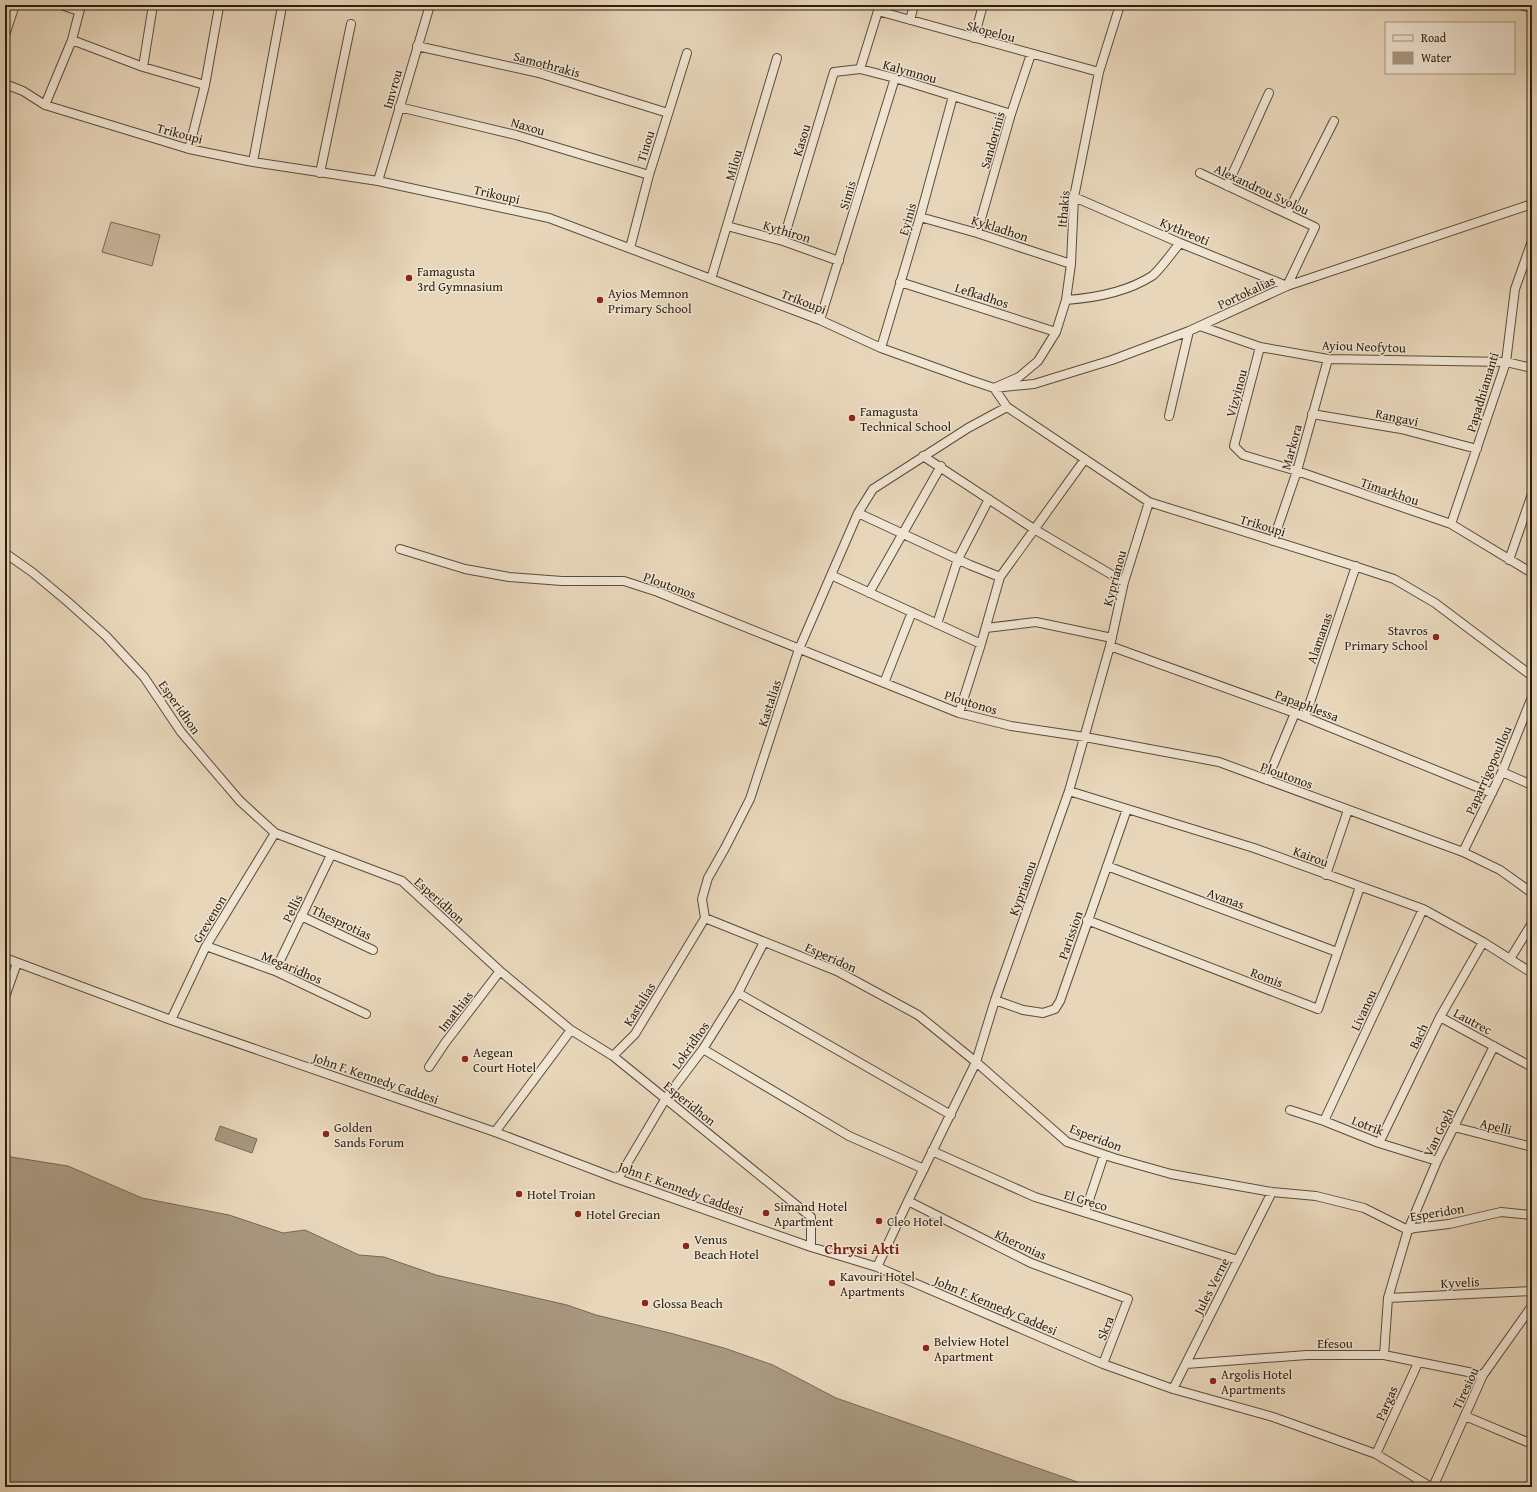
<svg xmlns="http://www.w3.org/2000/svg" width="1537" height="1492" viewBox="0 0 1537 1492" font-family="'Gentium Book Plus',serif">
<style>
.green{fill:#c8b79d;stroke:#7a6b56}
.water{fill:#a89880;stroke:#766853}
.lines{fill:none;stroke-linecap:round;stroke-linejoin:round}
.minor-casing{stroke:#5a4d3a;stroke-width:10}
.minor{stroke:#f0e4d2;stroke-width:8}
.poi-dot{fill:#8f2418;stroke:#f0e4d2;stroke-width:1.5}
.labels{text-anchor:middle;stroke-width:3;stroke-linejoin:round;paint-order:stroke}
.street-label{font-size:13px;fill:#2b1f0f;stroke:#f0e4d2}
.poi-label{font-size:13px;fill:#2b1f0f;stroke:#f0e4d2;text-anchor:start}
.quarter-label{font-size:15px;font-weight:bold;fill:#7a1f14;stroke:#f0e4d2}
</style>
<rect width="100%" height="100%" fill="#e8d6ba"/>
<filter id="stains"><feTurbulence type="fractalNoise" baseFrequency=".005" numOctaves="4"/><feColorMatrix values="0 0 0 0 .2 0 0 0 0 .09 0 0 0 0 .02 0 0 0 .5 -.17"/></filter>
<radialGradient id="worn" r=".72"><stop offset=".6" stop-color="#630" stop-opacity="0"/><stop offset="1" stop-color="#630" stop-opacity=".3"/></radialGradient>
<path class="green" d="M111 222 160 235 152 266 102 252Z"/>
<path class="water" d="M220 1126 257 1139 252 1153 215 1140Z
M5 1156 68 1166 142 1198 229 1215 283 1233 305 1230 359 1255 384 1257 436 1275 567 1305 596 1315 670 1333 724 1348 773 1365 836 1398 1092 1487H5Z"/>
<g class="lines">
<g class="minor-casing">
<path id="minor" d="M61 5 79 11
M1120 5 1099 72 1074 197 1071 264 1066 300 1056 332 1038 361 1019 377 994 388 1007 407 1149 502 1351 565 1394 579 1435 603 1532 676
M1520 5 1532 8
M910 20 914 5
M5 35 15 5
M974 38 983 5
M72 40 143 67 205 85
M417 46 539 73 668 113
M143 67 153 5
M5 84 23 91 45 105 189 149 253 162 378 181 549 218 820 320 881 348 970 380 994 388 1034 384 1112 360 1189 331 1287 286 1532 204
M45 105 72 40 81 5
M399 107 516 135 649 175
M1011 114 895 78 860 69 878 11 1099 72
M189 149 205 85 219 7
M253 162 281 12
M320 173 351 24
M378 181 430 5
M1227 186 1269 93
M1074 197 1180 243 1287 286 1315 227 1200 173
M1287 214 1334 121
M920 217 977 233 1071 264
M727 226 783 241 839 261
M977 233 1011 114 1031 54
M783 241 834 72 860 69
M630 248 649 175 687 53
M711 279 777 58
M900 282 1056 332
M1066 300C1094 298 1127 292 1152 276 1160 270 1173 251 1180 243
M820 320 895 78
M1200 326 1260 347 1328 359 1506 362 1532 368
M1260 347 1234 446 1243 455 1297 471 1451 524 1532 573
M881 348 920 217 953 96
M1312 414 1401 429 1477 449
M1169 416 1189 331
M923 456 1034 529 1124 582
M858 513 970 565 1000 577
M1451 524 1506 362 1515 289 1532 241
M1273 541 1297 471 1328 359
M400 549 465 569 509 577 562 581H624L658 592 959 713 1011 726 1085 737 1219 762 1463 852 1500 870 1532 893
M5 553 32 572 68 602 106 636 144 677 181 732 240 801 275 833 402 881 500 971 571 1030 613 1056 811 1217V1247
M1509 560 1532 494
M831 575 981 644
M869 593 941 466
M937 624 958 559 989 499
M986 628 1036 622 1112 638
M1110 646 1295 713 1492 793
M884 683 912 612
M959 713 981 644 1000 577 1085 459
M1305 717 1356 566
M1502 772 1532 785
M1267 780 1295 713
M1069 791 1254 848 1423 909 1483 942 1532 973
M1463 852 1502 772 1532 697
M1107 866 1337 952
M1326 875 1348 810
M301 916 373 950
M705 918 837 971 918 1015 976 1062 1067 1142 1114 1158 1171 1174 1272 1192 1316 1196 1364 1208 1408 1230 1415 1228 1449 1224 1501 1212 1532 1215
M1087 920 1318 1009 1360 887
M206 946 275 971 366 1014
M5 958 171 1020 495 1132 618 1179 811 1247 877 1267 1103 1364 1173 1389 1273 1417 1376 1454 1431 1487
M1510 959 1532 923
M275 971 331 855
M738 993 951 1115
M5 997 17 963
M995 1000 1023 1010 1043 1013 1055 1009 1060 1001 1127 809
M1440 1017 1532 1067
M171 1020 206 946 275 833
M703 1049 849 1136 924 1169
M613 1056 635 1034 705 918 702 899 708 878 725 848 750 799 799 649 858 513 873 489 968 428 1007 407
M429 1067 445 1043 500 971
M1290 1110 1324 1121 1379 1143 1437 1161
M1324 1121 1423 909
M1454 1127 1532 1147
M495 1132 571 1030
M1379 1143 1440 1017 1483 942
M932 1151 1035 1197 1238 1260
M618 1179 666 1098 703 1049 738 993 764 942
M908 1201 1031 1263 1128 1299 1103 1364
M1085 1212 1104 1155
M877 1267 908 1201 976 1062 995 1000 1069 791 1110 646 1124 582 1149 502
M1388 1298 1532 1291
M1384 1355 1388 1298 1408 1230 1437 1161 1494 1046
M1186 1364 1307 1355H1384L1483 1375
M1173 1389 1272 1192
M1465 1416 1532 1444
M1376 1454 1418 1363
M1433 1487 1483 1375 1532 1306"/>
</g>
<use href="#minor" class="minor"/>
</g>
<g class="poi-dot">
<circle cx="409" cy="278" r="4"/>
<circle cx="600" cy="300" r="4"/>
<circle cx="852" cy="418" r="4"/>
<circle cx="1436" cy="637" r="4"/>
<circle cx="465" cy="1059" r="4"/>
<circle cx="326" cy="1134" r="4"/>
<circle cx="519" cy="1194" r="4"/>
<circle cx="766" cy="1213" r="4"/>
<circle cx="578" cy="1214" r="4"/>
<circle cx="879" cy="1221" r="4"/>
<circle cx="686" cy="1246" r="4"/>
<circle cx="832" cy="1283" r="4"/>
<circle cx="645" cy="1303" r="4"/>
<circle cx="926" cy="1348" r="4"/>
<circle cx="1213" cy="1381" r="4"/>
</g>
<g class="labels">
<g class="street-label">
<text transform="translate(991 31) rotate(15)" y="5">Skopelou</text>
<text transform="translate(547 64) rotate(15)" y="5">Samothrakis</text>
<text transform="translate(910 71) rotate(16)" y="5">Kalymnou</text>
<text transform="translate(392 89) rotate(-74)" y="5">Imvrou</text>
<text transform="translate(528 126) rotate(16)" y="5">Naxou</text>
<text transform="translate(180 133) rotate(15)" y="5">Trikoupi</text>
<text transform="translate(801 140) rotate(-73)" y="5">Kasou</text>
<text transform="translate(992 140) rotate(-74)" y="5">Sandorinis</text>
<text transform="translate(645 146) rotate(-73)" y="5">Tinou</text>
<text transform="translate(733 165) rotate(-74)" y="5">Milou</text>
<text transform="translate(1262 189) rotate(25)" y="5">Alexandrou Svolou</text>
<text transform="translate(497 194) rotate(13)" y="5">Trikoupi</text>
<text transform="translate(847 195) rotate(-73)" y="5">Simis</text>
<text transform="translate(1063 209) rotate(-85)" y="5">Ithakis</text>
<text transform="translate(907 219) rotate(-74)" y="5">Eyinis</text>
<text transform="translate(1000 228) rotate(18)" y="5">Kykladhon</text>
<text transform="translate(787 231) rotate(17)" y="5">Kythiron</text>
<text transform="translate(1185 231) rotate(23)" y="5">Kythreoti</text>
<text transform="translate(1246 292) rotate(-25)" y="5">Portokalias</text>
<text transform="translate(982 295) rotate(18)" y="5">Lefkadhos</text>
<text transform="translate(804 301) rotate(21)" y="5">Trikoupi</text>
<text transform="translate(1364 346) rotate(2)" y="5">Ayiou Neofytou</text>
<text transform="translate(1482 392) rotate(-73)" y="5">Papadhiamanti</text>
<text transform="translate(1236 393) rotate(-75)" y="5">Vizyinou</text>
<text transform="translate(1397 417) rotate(12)" y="5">Rangavi</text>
<text transform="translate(1291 447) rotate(-75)" y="5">Markora</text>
<text transform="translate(1390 491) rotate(19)" y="5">Timarkhou</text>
<text transform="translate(1263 525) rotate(17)" y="5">Trikoupi</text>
<text transform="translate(1114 578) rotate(-75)" y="5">Kyprianou</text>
<text transform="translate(670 585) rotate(20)" y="5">Ploutonos</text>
<text transform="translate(1319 638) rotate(-71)" y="5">Alamanas</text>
<text transform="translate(971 702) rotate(17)" y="5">Ploutonos</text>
<text transform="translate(769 703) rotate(-72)" y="5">Kastalias</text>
<text transform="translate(1307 705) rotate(21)" y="5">Papaphlessa</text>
<text transform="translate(180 707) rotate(55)" y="5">Esperidhon</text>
<text transform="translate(1488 770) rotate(-66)" y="5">Paparrigopoullou</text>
<text transform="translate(1287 775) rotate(20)" y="5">Ploutonos</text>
<text transform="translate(1311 856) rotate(20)" y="5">Kairou</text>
<text transform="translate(1022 888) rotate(-70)" y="5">Kyprianou</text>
<text transform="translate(1226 898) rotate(20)" y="5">Avanas</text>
<text transform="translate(440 900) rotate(42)" y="5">Esperidhon</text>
<text transform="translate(292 908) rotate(-64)" y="5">Pellis</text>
<text transform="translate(209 919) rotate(-59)" y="5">Grevenon</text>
<text transform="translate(342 922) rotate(25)" y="5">Thesprotias</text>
<text transform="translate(1070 935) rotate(-71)" y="5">Parission</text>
<text transform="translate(831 957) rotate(24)" y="5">Esperidon</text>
<text transform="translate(292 967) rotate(23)" y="5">Megaridhos</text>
<text transform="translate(1267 977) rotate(21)" y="5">Romis</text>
<text transform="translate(639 1004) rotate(-58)" y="5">Kastalias</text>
<text transform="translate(1363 1010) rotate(-65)" y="5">Livanou</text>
<text transform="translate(455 1011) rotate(-52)" y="5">Imathias</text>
<text transform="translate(1473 1021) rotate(28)" y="5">Lautrec</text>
<text transform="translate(1418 1036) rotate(-64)" y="5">Bach</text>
<text transform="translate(690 1045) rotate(-55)" y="5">Lokridhos</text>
<text transform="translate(376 1078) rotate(19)" y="5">John F. Kennedy Caddesi</text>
<text transform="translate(690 1103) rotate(39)" y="5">Esperidhon</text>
<text transform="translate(1368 1125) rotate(21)" y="5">Lotrik</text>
<text transform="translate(1496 1126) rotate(14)" y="5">Apelli</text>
<text transform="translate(1438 1132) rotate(-64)" y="5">Van Gogh</text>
<text transform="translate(1096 1137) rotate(21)" y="5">Esperidon</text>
<text transform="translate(681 1188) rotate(20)" y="5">John F. Kennedy Caddesi</text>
<text transform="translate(1086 1200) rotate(17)" y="5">El Greco</text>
<text transform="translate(1437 1212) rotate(-9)" y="5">Esperidon</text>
<text transform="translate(1021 1244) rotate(25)" y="5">Kheronias</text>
<text transform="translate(1460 1282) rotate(-3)" y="5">Kyvelis</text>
<text transform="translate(1211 1286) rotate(-63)" y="5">Jules Verne</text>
<text transform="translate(996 1305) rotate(23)" y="5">John F. Kennedy Caddesi</text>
<text transform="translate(1105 1328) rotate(-69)" y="5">Skra</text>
<text x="1335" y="1348">Efesou</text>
<text transform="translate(1465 1388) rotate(-65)" y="5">Tiresiou</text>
<text transform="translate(1386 1403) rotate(-66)" y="5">Pargas</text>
</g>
<g class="poi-label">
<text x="417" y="276">Famagusta<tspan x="417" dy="15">3rd Gymnasium</tspan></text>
<text x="608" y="298">Ayios Memnon<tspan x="608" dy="15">Primary School</tspan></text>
<text x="860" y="416">Famagusta<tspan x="860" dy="15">Technical School</tspan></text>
<text x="1428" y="635" text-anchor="end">Stavros<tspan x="1428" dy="15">Primary School</tspan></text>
<text x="473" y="1057">Aegean<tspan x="473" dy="15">Court Hotel</tspan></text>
<text x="334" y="1132">Golden<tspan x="334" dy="15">Sands Forum</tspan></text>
<text x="527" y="1199">Hotel Troian</text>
<text x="774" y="1211">Simand Hotel<tspan x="774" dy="15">Apartment</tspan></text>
<text x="586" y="1219">Hotel Grecian</text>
<text x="887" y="1226">Cleo Hotel</text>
<text x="694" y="1244">Venus<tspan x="694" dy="15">Beach Hotel</tspan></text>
<text x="840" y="1281">Kavouri Hotel<tspan x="840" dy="15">Apartments</tspan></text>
<text x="653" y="1308">Glossa Beach</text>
<text x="934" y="1346">Belview Hotel<tspan x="934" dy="15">Apartment</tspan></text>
<text x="1221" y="1379">Argolis Hotel<tspan x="1221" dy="15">Apartments</tspan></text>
</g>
<g class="quarter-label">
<text x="862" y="1254">Chrysi Akti</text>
</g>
</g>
<rect width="1537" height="1492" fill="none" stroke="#e8d6ba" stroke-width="20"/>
<rect x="6" y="6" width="1525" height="1480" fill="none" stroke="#2b1f0f" stroke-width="2"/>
<rect x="10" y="10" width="1517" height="1472" fill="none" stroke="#2b1f0f"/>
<rect x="1385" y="22" width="130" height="52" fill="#f0e4d2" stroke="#a19584"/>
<rect x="1393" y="35" width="20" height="6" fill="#f0e4d2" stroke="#a19584"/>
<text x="1421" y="42" font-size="12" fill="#2b1f0f">Road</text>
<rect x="1393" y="52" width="20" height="12" fill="#a89880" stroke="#a19584"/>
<text x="1421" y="62" font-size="12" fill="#2b1f0f">Water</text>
<rect width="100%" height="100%" filter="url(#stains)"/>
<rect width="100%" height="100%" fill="url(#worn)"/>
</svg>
